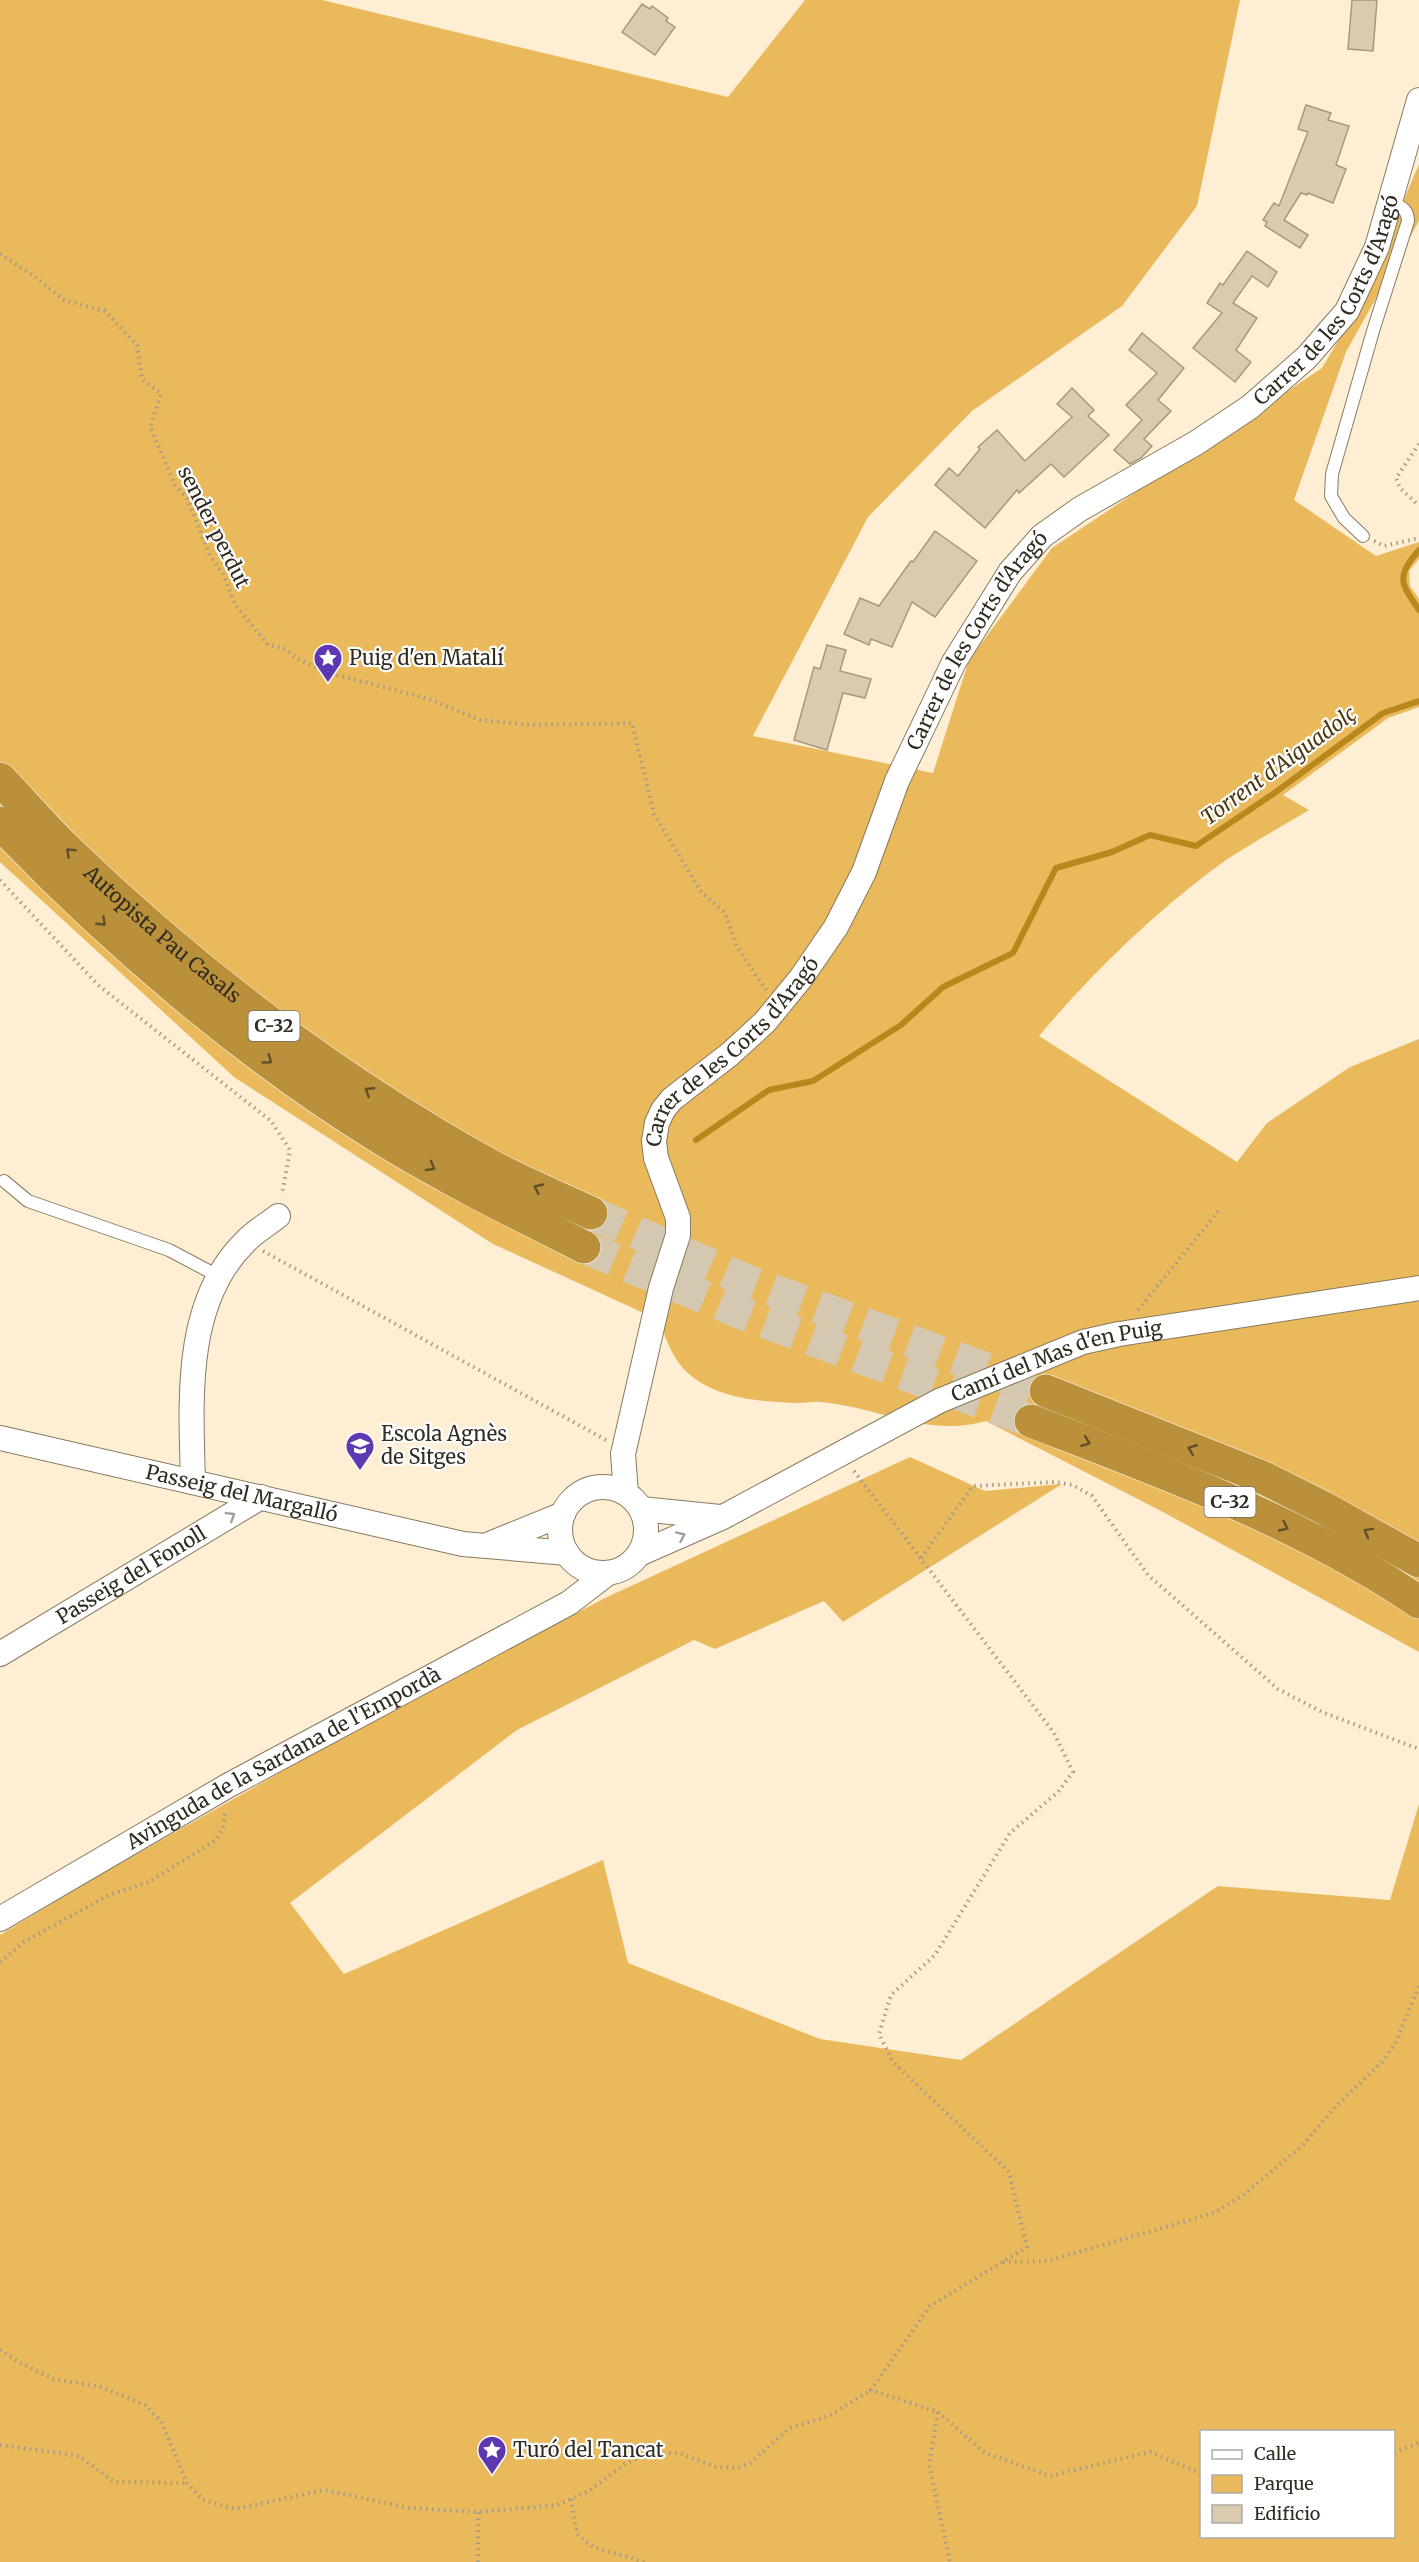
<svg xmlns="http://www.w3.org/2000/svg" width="1419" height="2562" viewBox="0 0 1419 2562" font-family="Merriweather,serif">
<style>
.green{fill:#e9b95c;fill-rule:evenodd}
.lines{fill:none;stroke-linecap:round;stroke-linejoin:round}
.stream{stroke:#b8881c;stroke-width:6}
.building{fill:#d9cab0;stroke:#a6987f;stroke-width:1.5}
.highway-tunnel{stroke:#d5c8b0;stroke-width:33;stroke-dasharray:33 16;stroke-linecap:butt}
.lane-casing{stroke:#877a61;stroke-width:14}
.street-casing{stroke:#877a61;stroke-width:26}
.highway-casing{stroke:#fff;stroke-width:34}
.path{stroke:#a59a86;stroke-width:4;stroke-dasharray:1.5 4.5;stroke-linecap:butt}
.lane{stroke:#fff;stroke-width:12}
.street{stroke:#fff;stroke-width:24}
.highway{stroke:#ba903a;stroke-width:33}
.oneway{stroke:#614f2a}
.oneway2{stroke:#a2a09b}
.labels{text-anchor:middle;stroke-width:4.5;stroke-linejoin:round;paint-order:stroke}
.shield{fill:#fff;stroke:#6f6b64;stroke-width:1.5}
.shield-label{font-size:18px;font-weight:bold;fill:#312c21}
.street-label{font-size:20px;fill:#312c21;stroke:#fff}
.poi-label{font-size:20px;fill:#312c21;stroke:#fff;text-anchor:start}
.water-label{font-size:21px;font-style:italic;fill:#4d380f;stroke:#fff}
</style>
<rect width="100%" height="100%" fill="#feefd4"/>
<path class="green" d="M0 0H322L728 97 805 0H1240L1197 206 1122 306 972 411 868 517 753 736 933 773 969 660 1052 548 1322 368 1360 304 1419 164V221L1346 352 1294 500 1376 556 1419 542V559L1409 571 1410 586 1419 599V707L1388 718 1283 795 1309 810C1277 830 1241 848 1211 871 1148 919 1090 975 1039 1036L1237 1162 1267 1123 1350 1067 1419 1039V1652L1163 1512 986 1421C929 1438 878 1407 821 1402 814 1401 806 1403 798 1403 768 1402 732 1400 705 1385 677 1370 669 1348 659 1320L493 1244 234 1077 0 862Z
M910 1457 985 1491 1062 1484 843 1622 824 1601 715 1649 694 1640 517 1730 290 1903 344 1974 603 1860 628 1963 820 2039 961 2060 1218 1886 1390 1900 1419 1804V2562H0V1935L100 1875 344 1736 605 1598ZM1202 2432H1394V2536H1202Z"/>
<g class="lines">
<path class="stream" d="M1419 550C1396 577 1400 582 1419 610
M696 1140 769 1090 813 1081 901 1025 943 987 1013 953 1056 868 1112 852 1150 835 1196 846 1273 794 1383 713 1419 701"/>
</g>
<path class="building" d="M1352 0H1377L1373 51 1348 49Z
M642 4 650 9 652 6 668 18 666 21 675 27 655 55 622 32Z
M1306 105 1331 113 1328 120 1349 126 1336 165 1346 169 1333 203 1308 193 1307 195 1301 193 1284 220 1308 235 1300 248 1265 226 1267 222 1263 220 1274 203 1279 206 1308 132 1298 129Z
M1247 251 1277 272 1268 287 1252 276 1233 303 1257 318 1236 350 1251 362 1235 382 1193 348 1222 313 1207 303 1220 283 1223 285Z
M1142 333 1184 368 1158 400 1171 411 1144 439 1152 446 1141 458 1130 464 1114 450 1142 420 1126 405 1157 373 1129 350Z
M1072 388 1094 410 1088 416 1109 435 1064 477 1051 464 1019 493 1017 490 985 528 935 485 949 468 958 476 980 449 978 447 997 430 1025 461 1072 417 1057 404Z
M935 531 977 561 935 617 912 602 892 647 871 639 869 645 844 634 860 598 879 606 911 561 913 562Z
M827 645 846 650 840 671 871 679 865 698 843 693 827 750 794 740 814 667 820 669Z"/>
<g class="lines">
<path class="highway-tunnel" d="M591 1213 750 1282 1046 1391
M584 1247 744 1314 1031 1421"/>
<g class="lane-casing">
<path id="lane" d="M1363 536 1344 518 1331 496 1332 474 1373 331 1408 221C1408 209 1401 207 1391 202
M4 1181 28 1201 169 1250 218 1276"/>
</g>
<g class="street-casing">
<g id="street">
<path id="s1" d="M0 1438 463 1544 567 1553"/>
<path d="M193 1482C191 1402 183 1303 245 1242 254 1232 267 1225 278 1216"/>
<circle cx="603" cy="1530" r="43"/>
<path id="s2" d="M626 1493 623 1454 661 1288 678 1235V1218L656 1158 654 1141 657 1123 663 1110 672 1099 730 1054 765 1022 801 978 836 927 864 872 897 781 954 662 1010 572 1042 536 1080 509 1196 443 1250 407 1307 357 1347 311 1377 247 1419 100"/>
<path d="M641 1509 720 1517"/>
<path d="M487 1545 563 1514"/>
<path id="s3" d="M639 1554 723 1517 939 1401 1083 1342 1119 1334 1419 1288"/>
<path id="s4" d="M0 1654 261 1497"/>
<path id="s5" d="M0 1919 229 1785 569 1603 608 1573"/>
</g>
</g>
<g class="highway-casing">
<g id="highway">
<path id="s6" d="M0 779C22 802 43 826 65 848 192 971 335 1079 489 1165 522 1183 557 1197 591 1213"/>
<path d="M0 823C111 940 247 1056 384 1140 449 1180 517 1213 584 1247"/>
<path d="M1046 1391 1262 1477 1322 1507 1419 1561"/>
<path d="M1031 1421C1163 1472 1301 1522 1419 1602"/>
</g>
</g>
<path class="path" d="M0 254 34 276 64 300 105 311 137 345 142 379 161 394 150 427 175 485 187 498 210 556 223 574 236 606 268 645 286 649 296 658 326 672 432 700 480 720 529 725 632 723 654 814 702 893 725 913 737 947 766 990
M1419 444 1396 478 1400 488 1419 506
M1374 541 1384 546 1419 538
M0 880 98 985 271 1121 290 1150 282 1195
M263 1251 606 1440
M1138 1310 1220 1209
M854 1471 1054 1733 1073 1772 1058 1792 1010 1833 935 1955 891 1995 879 2034 893 2062 1009 2172 1027 2247 930 2306 871 2390 938 2412 929 2464 950 2562
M921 1558 973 1486 1055 1482 1073 1485 1092 1496 1148 1575 1278 1689 1322 1712 1419 1749
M0 1962 24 1942 109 1895 149 1882 216 1840 223 1827 225 1812
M1003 2262 1047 2261 1214 2213 1242 2196 1303 2145 1335 2107 1382 2062 1395 2044 1419 1986
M0 2350 20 2363 54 2379 101 2387 145 2405 161 2421 187 2483 203 2500 235 2509 324 2490 410 2508 478 2512 557 2505 589 2491 625 2464 648 2453H679L716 2467 738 2468 750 2463 790 2428 829 2416 871 2390
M938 2412 985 2453 1050 2476 1150 2452 1202 2474
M0 2445 79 2456 114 2482 187 2483
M1394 2452 1419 2443
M571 2499 577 2534 593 2547 645 2562
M478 2562V2512"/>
<use href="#lane" class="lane"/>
<use href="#street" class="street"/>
<use href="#highway" class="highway"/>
</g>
<defs><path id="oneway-chevron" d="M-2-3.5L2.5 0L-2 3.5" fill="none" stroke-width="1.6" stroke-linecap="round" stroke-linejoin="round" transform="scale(1.5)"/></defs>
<g class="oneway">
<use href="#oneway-chevron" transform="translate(70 852) rotate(-137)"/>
<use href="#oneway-chevron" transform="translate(102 922) rotate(43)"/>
<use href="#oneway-chevron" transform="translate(268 1060) rotate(36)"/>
<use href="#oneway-chevron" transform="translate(369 1091) rotate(-147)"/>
<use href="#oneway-chevron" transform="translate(431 1167) rotate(30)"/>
<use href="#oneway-chevron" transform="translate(538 1188) rotate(-155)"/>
<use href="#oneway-chevron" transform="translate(1086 1442) rotate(21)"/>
<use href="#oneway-chevron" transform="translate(1192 1449) rotate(-158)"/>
<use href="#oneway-chevron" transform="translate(1284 1527) rotate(25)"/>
<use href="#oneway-chevron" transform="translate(1368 1532) rotate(-151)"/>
</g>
<g class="oneway2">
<use href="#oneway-chevron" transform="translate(231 1516) rotate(-32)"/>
<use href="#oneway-chevron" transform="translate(681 1536) rotate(-24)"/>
</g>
<defs>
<g id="sight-pin" transform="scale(1.5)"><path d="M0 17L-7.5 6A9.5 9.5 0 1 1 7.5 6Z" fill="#5d38b0" stroke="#fff"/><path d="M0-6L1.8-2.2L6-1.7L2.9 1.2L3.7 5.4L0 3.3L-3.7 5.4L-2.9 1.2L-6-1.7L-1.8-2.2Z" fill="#fff"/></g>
<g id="school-pin" transform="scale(1.5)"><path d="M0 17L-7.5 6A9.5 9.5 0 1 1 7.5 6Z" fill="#5d38b0" stroke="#fff"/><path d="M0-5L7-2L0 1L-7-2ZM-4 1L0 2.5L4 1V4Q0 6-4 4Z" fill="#fff"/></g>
</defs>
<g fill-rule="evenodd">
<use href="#sight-pin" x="328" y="658"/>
<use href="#school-pin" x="360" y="1446"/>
<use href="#sight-pin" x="492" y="2450"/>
</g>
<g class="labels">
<g class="shield">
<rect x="248.5" y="1011" width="51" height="30" rx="4.5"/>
<rect x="1204.5" y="1487" width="51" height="30" rx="4.5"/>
</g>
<g class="shield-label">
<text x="274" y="1032">C-32</text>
<text x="1230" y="1508">C-32</text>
</g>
<g class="street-label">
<text dy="7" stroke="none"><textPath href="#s2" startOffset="1474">Carrer de les Corts d'Aragó</textPath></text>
<text transform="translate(214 527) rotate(63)" y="7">sender perdut</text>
<text dy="7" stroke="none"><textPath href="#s2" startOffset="970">Carrer de les Corts d'Aragó</textPath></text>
<text dy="7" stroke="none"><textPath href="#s6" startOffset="225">Autopista Pau Casals</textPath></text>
<text dy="7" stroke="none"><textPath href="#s2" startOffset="484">Carrer de les Corts d'Aragó</textPath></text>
<text dy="7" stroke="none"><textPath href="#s3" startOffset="462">Camí del Mas d'en Puig</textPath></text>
<text dy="7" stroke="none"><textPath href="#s1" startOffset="248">Passeig del Margalló</textPath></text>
<text dy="7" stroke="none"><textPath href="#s4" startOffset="153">Passeig del Fonoll</textPath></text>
<text dy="7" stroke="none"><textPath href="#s5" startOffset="326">Avinguda de la Sardana de l'Empordà</textPath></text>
</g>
<g class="poi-label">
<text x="349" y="665">Puig d'en Matalí</text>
<text x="381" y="1441">Escola Agnès<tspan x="381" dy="23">de Sitges</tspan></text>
<text x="513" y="2457">Turó del Tancat</text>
</g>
<g class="water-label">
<text transform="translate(1279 766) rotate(-36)" y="7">Torrent d'Aiguadolç</text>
</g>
</g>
<rect x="1200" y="2430" width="195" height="108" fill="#ffffff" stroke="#adaba6" stroke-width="1.5"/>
<rect x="1212" y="2450" width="30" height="9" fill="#ffffff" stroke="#adaba6" stroke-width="1.5"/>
<text x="1254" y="2460" font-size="18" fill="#312c21">Calle</text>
<rect x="1212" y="2475" width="30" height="18" fill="#e9b95c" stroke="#adaba6" stroke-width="1.5"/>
<text x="1254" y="2490" font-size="18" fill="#312c21">Parque</text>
<rect x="1212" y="2505" width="30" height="18" fill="#d9cab0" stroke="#adaba6" stroke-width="1.5"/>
<text x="1254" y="2520" font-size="18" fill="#312c21">Edificio</text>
</svg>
